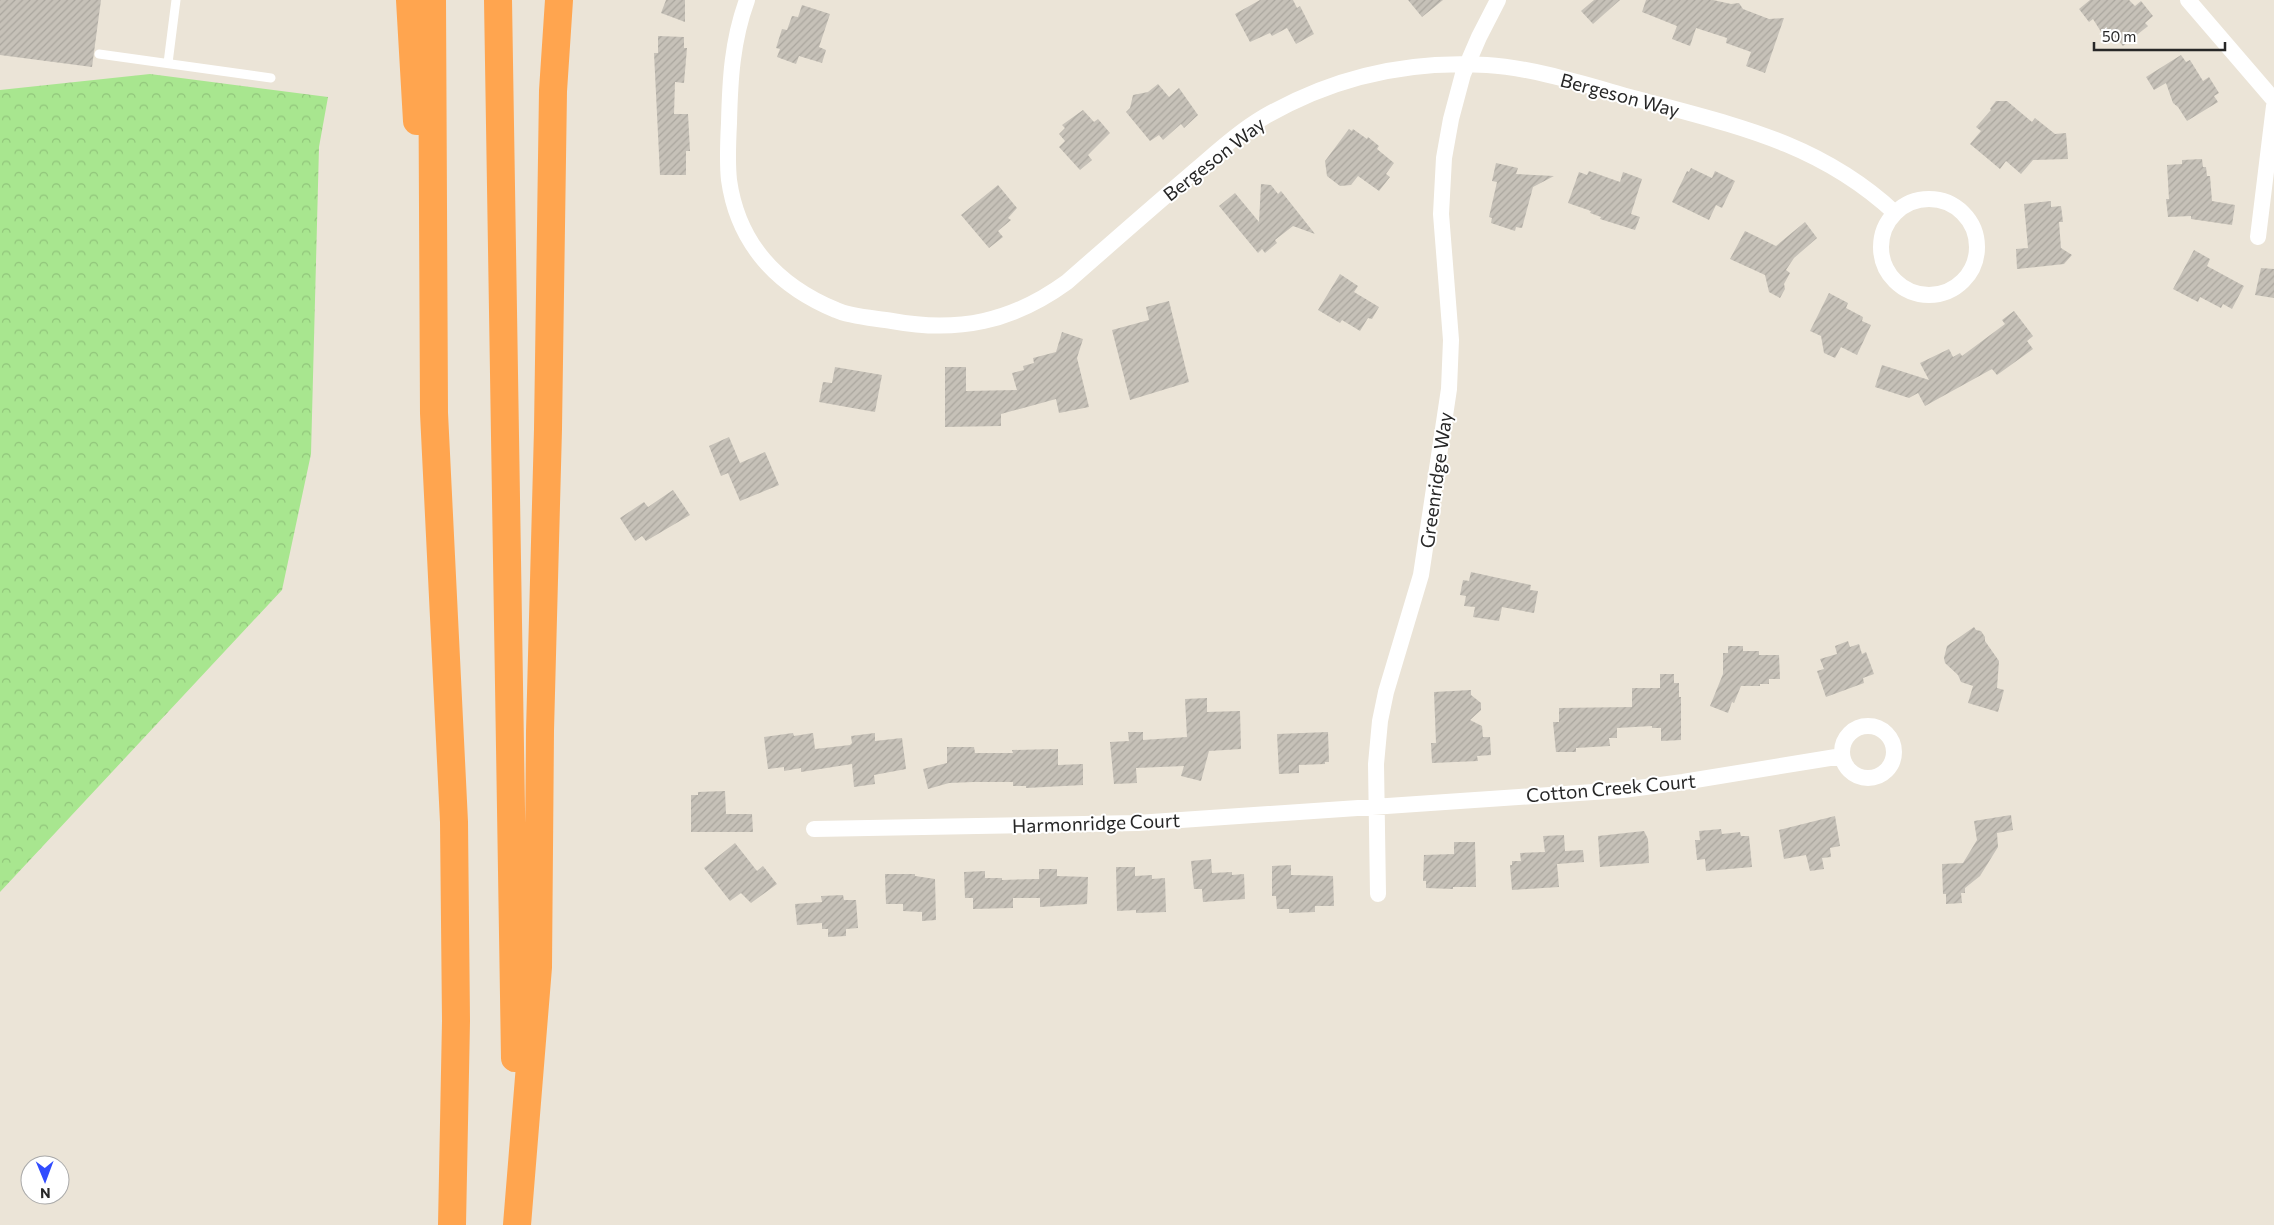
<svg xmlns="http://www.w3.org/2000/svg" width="2274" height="1225" viewBox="0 0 2274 1225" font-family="Commissioner,sans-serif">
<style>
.forest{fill:url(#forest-crowns)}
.building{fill:url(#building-hatch)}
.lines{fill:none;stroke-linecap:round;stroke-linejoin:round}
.lane{stroke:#fff;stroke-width:9}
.street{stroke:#fff;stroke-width:16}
.highway{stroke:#ffa54f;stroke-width:28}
.labels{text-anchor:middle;stroke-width:4;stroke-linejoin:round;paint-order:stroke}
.street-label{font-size:19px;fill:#272727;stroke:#fff}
</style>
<defs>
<pattern id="forest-crowns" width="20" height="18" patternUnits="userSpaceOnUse" patternTransform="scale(1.25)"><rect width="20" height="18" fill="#a8e68f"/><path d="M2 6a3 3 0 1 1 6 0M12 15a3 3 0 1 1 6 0" fill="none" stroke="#91c57b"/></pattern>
<pattern id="building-hatch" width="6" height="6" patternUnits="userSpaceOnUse" patternTransform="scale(1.25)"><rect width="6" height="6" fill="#c6c1b8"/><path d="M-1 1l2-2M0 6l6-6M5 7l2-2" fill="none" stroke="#aaa69e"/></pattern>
</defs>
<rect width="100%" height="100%" fill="#ebe4d7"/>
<path class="forest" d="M150 74 328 97 319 147 311 454 282 590 0 892V90Z"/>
<path class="building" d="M0 0H101L92 67 0 55Z
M666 0H685V22L661 13Z
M1260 0H1293L1297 8 1300 6 1314 34 1296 44 1287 28 1272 36 1270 33 1250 42 1235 14Z
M1408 0H1443L1422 17Z
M1594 0H1620L1593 24 1581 11Z
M1646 0H1713L1731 4 1739 3 1743 9 1769 19 1784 18 1765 73 1746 66 1751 52 1726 43 1727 38 1696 28 1690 46 1672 39 1677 26 1642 12Z
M2090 0H2129L2135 6 2141 1 2153 16 2145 23 2148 26 2123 46 2114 36 2103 35 2093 19 2089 22 2079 9Z
M802 5 830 14 819 47 826 50 822 63 799 56 796 64 777 57 780 49 776 48 782 29 787 30 792 16 798 17Z
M658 36 684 37V48H687L684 83 675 82 674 114H688L690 151H686V175H660L654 53H658Z
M2181 55 2186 62 2190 60 2203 81 2209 77 2219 93 2214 96 2218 102 2187 121 2178 107 2173 103 2166 83 2154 90 2146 77Z
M1158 84 1169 97 1179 88 1198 115 1184 128 1181 124 1163 140 1159 135 1150 141 1126 112 1130 108 1133 95 1148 92Z
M1996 101H2007L2032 122 2035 118 2055 134 2066 133 2068 159 2033 160 2021 174 2006 161 2000 169 1970 144 1981 131 1976 127 1991 110 1990 109Z
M1083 110 1094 122 1098 119 1110 133 1088 155 1092 160 1080 170 1059 147 1065 141 1059 134 1065 128 1062 125Z
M1349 129 1352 131 1353 129 1367 139 1368 137 1379 146 1377 149 1394 163 1386 174 1390 177 1379 191 1358 176 1351 185 1340 186 1327 176 1325 161Z
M2202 159 2203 167H2206L2207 176H2210L2212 201 2235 205 2232 225 2191 219V216L2168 217 2166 199H2169L2167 165 2182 164V160Z
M1496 163 1518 168 1516 174 1554 176 1533 187 1522 228 1516 227 1515 231 1491 223 1492 218 1489 217 1497 182 1492 181Z
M1691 168 1712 178 1715 171 1735 181 1722 208 1716 205 1709 220 1672 202 1687 171 1689 172Z
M1589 171 1620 182 1623 172 1642 179 1631 214 1640 217 1635 230 1600 219 1601 217 1590 213 1591 211 1568 203 1579 172 1587 175Z
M1261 184 1271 185 1278 194 1281 191 1315 234 1293 226 1275 240 1277 243 1265 253 1262 249 1258 253 1219 206 1235 193 1259 222Z
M998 185 1017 208 1008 218 1011 220 998 231 1003 237 989 248 961 215Z
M2051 201V207L2061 206 2063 222H2059L2061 248 2072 255 2064 264 2017 269 2016 249 2028 248 2024 204Z
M1805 222 1817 238 1794 258 1786 270 1790 273 1784 284 1785 289 1780 298 1769 292 1765 275 1730 259 1745 231 1776 246Z
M2194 250 2210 259 2207 266 2244 286 2232 309 2223 304 2221 308 2200 297 2198 302 2173 289Z
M2261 268 2274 269V298L2255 295Z
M1340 274 1358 286 1354 292 1379 307 1372 319 1368 318 1360 331 1342 320 1340 323 1318 310Z
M1829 293 1848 303 1846 308 1863 317 1862 321 1871 325 1857 355 1841 347 1835 358 1824 353 1821 336 1810 331Z
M1169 301 1189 382 1130 400 1112 330 1149 320 1146 307Z
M2014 311 2033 336 2027 341 2033 349 1997 375 1992 369 1925 406 1918 393 1909 398 1875 387 1882 365 1929 380 1920 363 1949 349 1953 357 1960 353 1962 356 2005 324 2002 320Z
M1062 332 1083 339 1077 358 1089 407 1059 413 1056 399 1001 414V426L945 427V367H966V391L1017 390 1012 373 1024 370 1023 366 1034 363 1033 358 1056 352Z
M835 367 882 375 875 412 819 402 823 382 832 383Z
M729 437 740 463 765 452 779 485 740 501 728 473 721 476 709 446Z
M673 490 690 515 646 541 642 536 635 541 620 518 644 502 648 507Z
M1471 572 1531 585 1530 590 1538 591 1534 613 1502 607 1499 621 1473 617 1475 607 1464 606 1466 596 1460 595 1463 580 1469 581Z
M1974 627 1976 630 1981 631 1985 637V641L1999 661 1997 688 2004 690 1998 712 1968 703 1973 686 1961 682 1958 675 1945 663 1944 658 1947 646Z
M1848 641 1850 647 1859 644 1862 654 1866 652 1874 674 1863 678 1864 683 1826 697 1817 671 1824 669 1820 659 1837 654 1835 646Z
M1728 646H1743V651H1759V655H1779L1780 679H1769V684H1760V686H1741L1734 703 1732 702 1728 713 1710 706 1723 674V653H1728Z
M1660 674H1674V683H1679V697H1681V740L1661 741V728H1652V726L1617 728V738H1609L1610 746 1576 748V752H1556L1553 722H1559V708L1632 707V688H1660Z
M1471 690V695L1481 703V710L1470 720 1482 726 1483 737H1490L1491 755 1477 756 1478 761 1432 763 1431 743H1436L1434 692Z
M1207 698V712L1240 711 1241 749 1209 751 1201 781 1181 776 1184 766 1136 768 1137 783 1114 784 1110 742 1129 741 1128 732H1143V740L1187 737 1185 699Z
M1328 732 1329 762H1325V764L1299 765V773L1279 774 1277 734Z
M793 733 794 736 813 733 815 749 850 745 852 743 851 736 875 733V741L902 738 906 769 874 775 875 784 854 787 852 764 801 772V768L784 771V767L768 769 764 737Z
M947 747H974L975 753H1013L1012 750 1058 749V765L1083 764V785L1026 788V786H1013V782H973L949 783 928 789 923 769 947 763Z
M725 791 726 814H752L753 832H691V795H698V792Z
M2011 815 2013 830 1997 833 1998 847 1980 876 1965 888V893H1961L1962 903 1946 904V894H1943L1942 864 1963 863 1977 840 1974 821Z
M1835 816 1840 846 1830 848 1831 857 1822 858 1824 869 1810 871 1806 855 1784 859 1779 830Z
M1721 829 1722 834 1740 832 1741 836H1749L1752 867 1706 871 1705 859 1697 860 1695 840H1700L1699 831Z
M1644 831 1648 839 1649 863 1600 867 1598 836Z
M1564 835 1565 851 1583 850 1584 862 1557 864 1559 887 1512 890 1510 865H1512V861H1521L1520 853 1545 852 1543 836Z
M1454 842H1475L1476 887H1453V889L1426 888V881H1423L1424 855 1454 854Z
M735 843 757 871 763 866 777 884 751 903 741 893 730 901 704 868Z
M1211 859 1212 873 1232 872V875L1244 874 1245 899 1203 902 1202 889H1194L1191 861Z
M1291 865V875L1333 876 1334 906H1315V912L1289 913V909H1277L1276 896H1272V866Z
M1116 867H1135V876L1152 875V879L1165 878 1166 912 1136 913V910L1117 911Z
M1039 869H1057V876L1088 877 1087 904 1040 907V898H1013V908L973 909V898H965L964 872 985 871V878H1002V880L1039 879Z
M885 874H915V876L935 879 936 920 922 921V912L903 911V904H886Z
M843 895 844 900H856L858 928 846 929V936L828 937V929H822V923L797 925 795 904 822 902 821 896Z"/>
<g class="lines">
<path class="lane" d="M99 54 271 78
M168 63 176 0"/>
<path class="street" d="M747 0C732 41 730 80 729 123 728 142 727 161 729 180 738 244 778 286 836 310 851 317 875 318 892 321 958 333 1012 322 1067 282 1108 246 1149 210 1190 175 1214 155 1237 133 1264 117 1333 77 1408 60 1487 65 1540 68 1604 91 1656 104 1746 128 1824 147 1895 213
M2188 0 2274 100
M1881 247a48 48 0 1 1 96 0a48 48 0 1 1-96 0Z
M2258 237 2274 106
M1842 752a26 26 0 1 1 52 0a26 26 0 1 1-52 0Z
M814 829 1137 823 1623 790 1683 782 1842 756
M1378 894 1376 764 1380 721 1386 692 1421 575 1449 389 1451 340 1441 214 1444 158 1451 119 1463 74 1479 37 1498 0"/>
<path class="highway" d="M410 0 417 121
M432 0 434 413 454 822 456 1021 452 1225
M498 0 515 1058
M517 1225 538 967 540 731 548 429 553 91 559 0"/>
</g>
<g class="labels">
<g class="street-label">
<text transform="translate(1620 95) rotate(15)" y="7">Bergeson Way</text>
<text transform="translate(1214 159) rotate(-38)" y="7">Bergeson Way</text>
<text transform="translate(1436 480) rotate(-82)" y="7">Greenridge Way</text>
<text transform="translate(1611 788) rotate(-5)" y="7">Cotton Creek Court</text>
<text transform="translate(1096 823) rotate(-2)" y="7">Harmonridge Court</text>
</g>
</g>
<g transform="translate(45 1180) rotate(179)"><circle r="24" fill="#ffffff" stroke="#a9a9a9"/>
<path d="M0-4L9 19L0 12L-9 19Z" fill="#314cff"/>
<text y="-8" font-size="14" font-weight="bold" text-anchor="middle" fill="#272727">N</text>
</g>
<path d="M2094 42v8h131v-8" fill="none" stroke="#272727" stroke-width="2.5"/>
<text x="2102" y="42" font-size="15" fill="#272727" stroke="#ffffff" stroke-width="4" paint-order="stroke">50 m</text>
</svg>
